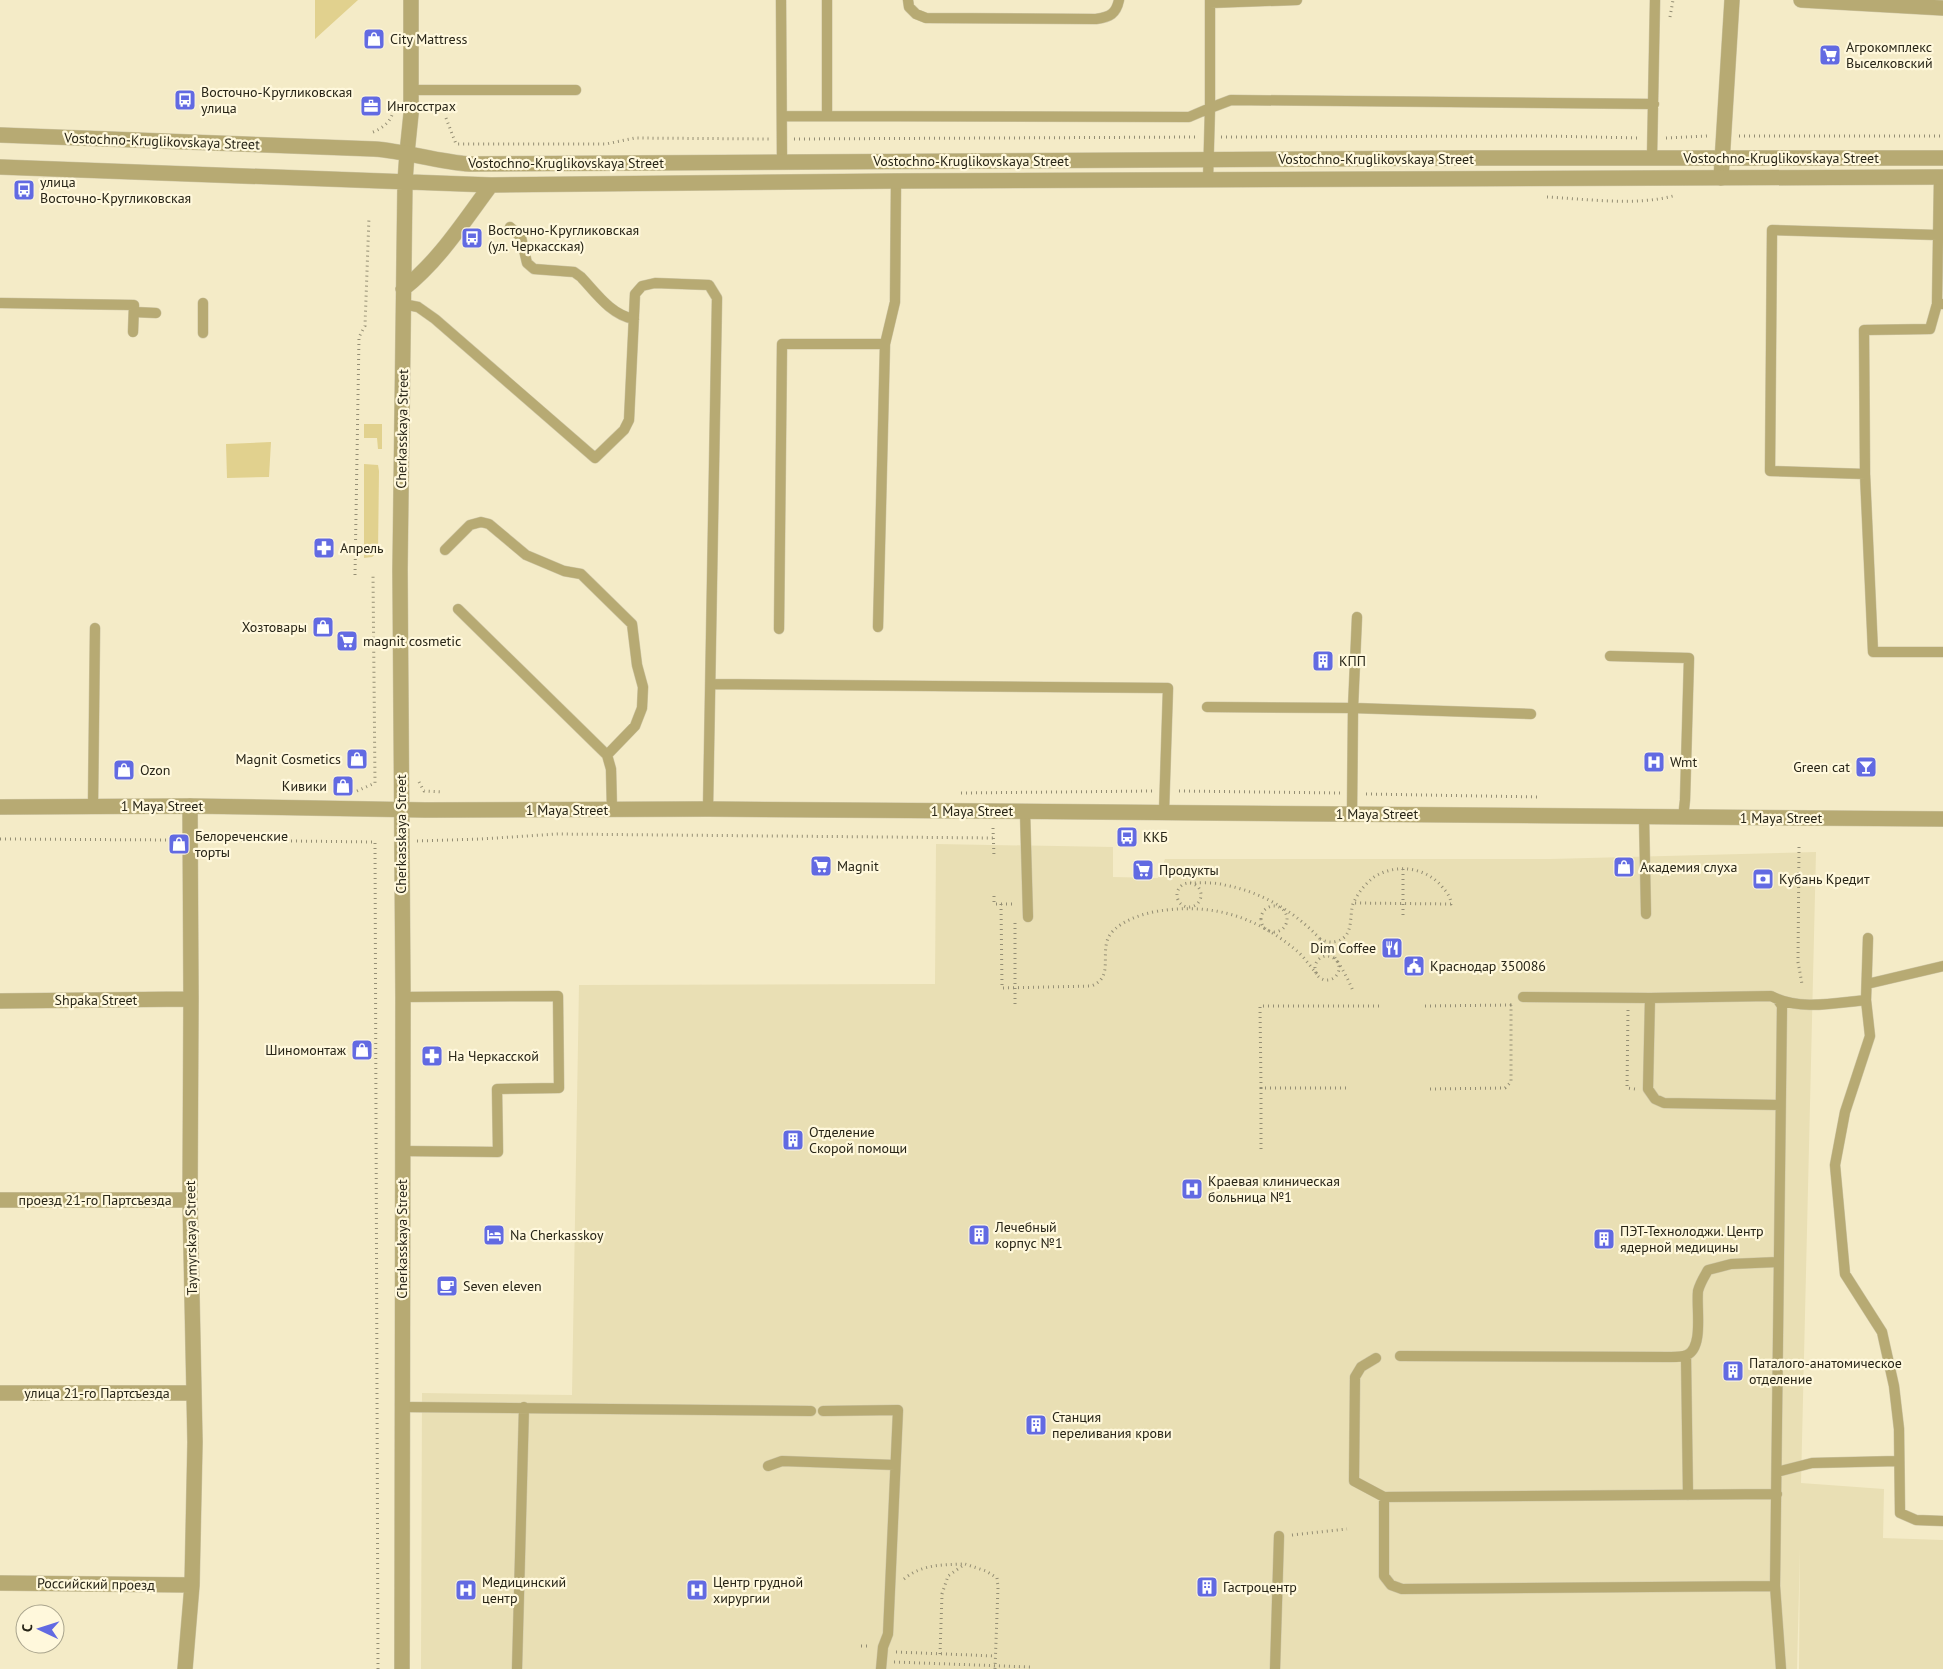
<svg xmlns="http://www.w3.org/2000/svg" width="1943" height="1669" viewBox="0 0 1943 1669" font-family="'PT Sans',sans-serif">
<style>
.built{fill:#e9dfb4}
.green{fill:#e1d18e}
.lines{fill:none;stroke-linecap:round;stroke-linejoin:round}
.service-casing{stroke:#cfc7a7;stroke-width:11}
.minor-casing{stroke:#cfc7a7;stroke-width:16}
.tertiary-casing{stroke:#cfc7a7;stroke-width:16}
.path{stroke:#948e74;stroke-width:3;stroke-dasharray:1 4;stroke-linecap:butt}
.service{stroke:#b7aa73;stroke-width:10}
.minor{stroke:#b7aa73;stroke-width:15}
.tertiary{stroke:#b7aa73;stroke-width:15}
.labels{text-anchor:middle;stroke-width:4.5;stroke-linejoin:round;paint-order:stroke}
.poi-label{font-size:14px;fill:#282517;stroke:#fff8dc;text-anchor:start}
.street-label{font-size:14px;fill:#282517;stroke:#fff8dc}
</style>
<rect width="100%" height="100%" fill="#f4ebc7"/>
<path class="built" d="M936 844 1113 847V877L1158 878 1165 859H1550L1816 852 1801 1483 1884 1489 1883 1538 1943 1540V1669H1799L1800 1549 1797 1669H421L422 1393 572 1395 579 985 935 984Z"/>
<path class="green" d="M315 0H358L315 39Z
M364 424H382V449H378L377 438H364Z
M271 442 269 477 227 478 226 444Z
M364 464 378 465 379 471 378 552 372 557 364 558Z"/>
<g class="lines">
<g class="service-casing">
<path id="service" d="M781 0 782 162
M908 0 909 7 916 14 926 18 1096 19C1110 17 1116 14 1119 0
M1210 3 1297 0
M411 90H576
M783 116 1189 117 1210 108V0
M827 116V0
M1652 157 1655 0
M1939 177 1937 304H1942
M1208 180 1210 108 1231 100 1654 104
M510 227 521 237 527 263 534 269 574 272 581 277C596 293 611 315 634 319
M1 303 134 305 133 332
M403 304 418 307 435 319 595 458 624 430 629 420 635 294 642 286 655 283 709 285 717 298 708 809
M1937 304 1930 329 1864 330 1865 474 1770 471 1772 230 1937 235
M134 312 156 313
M203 333V303
M1865 474 1873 652H1943
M445 550 470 525 481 522 489 524 526 555 564 571 581 574 632 624 637 665 643 687 642 708 635 726 607 755
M458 609 607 755 611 769 612 810
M1357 617 1353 708 1531 714
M878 627 885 344
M779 629 782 344H885L895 302 896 181
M1610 656 1689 658 1685 800 1683 818
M711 684 1168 688 1164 812
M1207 707 1353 708 1352 814
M93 806 95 628
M1025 811 1028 917
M1644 816 1646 914
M1867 984 1943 966
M1523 997 1650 998 1771 996C1799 1011 1835 1003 1866 1000L1868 938
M1650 998 1648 1089 1655 1099 1664 1103 1780 1105
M1778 1000 1782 1006 1775 1586 1781 1669
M1866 1000 1870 1036 1845 1112 1835 1165 1845 1274 1882 1332 1894 1386 1899 1429 1900 1513 1916 1520 1943 1521
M402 1151 498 1152 497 1089 559 1088 558 996 403 997
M1400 1356 1671 1357C1675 1357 1682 1357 1687 1355 1704 1347 1696 1308 1698 1291 1700 1283 1704 1277 1708 1270L1731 1264 1778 1262
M1686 1356 1688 1495
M1376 1358 1361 1367 1355 1377 1354 1481 1384 1497 1777 1494
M403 1407 811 1411
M823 1411 898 1410 888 1634 883 1647 881 1669
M768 1466 782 1461 895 1465
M1777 1472 1812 1463 1898 1461
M1384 1497V1576L1391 1585 1402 1589 1775 1586
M517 1669 524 1407
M1275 1669 1279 1536"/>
</g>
<g class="minor-casing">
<path id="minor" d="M1801 0 1943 8
M407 153 411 114V0
M1721 178 1732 0
M0 1001 191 999
M0 1200H190
M0 1393H194
M0 1583 192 1585
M185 1669 192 1585 195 1442 190 1200 191 999 190 806"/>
</g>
<g class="tertiary-casing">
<path id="tertiary" d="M0 135 374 149C406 151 437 162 470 164L1466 158H1943
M0 167 491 185 896 181 1943 177
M403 289C439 261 464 221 491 185
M0 807 190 806 425 810 708 809 1102 812 1943 819
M402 1669 403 997 400 570 405 182 407 153"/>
</g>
<path class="path" d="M1670 17 1673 0
M446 118 456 144H606L635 138 770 139
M373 132C383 128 392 121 393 110
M1739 136H1943
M1221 137 1545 136 1640 138
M1666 138 1707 136
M794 139 1197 137
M1547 197C1586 199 1636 206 1673 196
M355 575 359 337 365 326 369 217
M419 782 424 791 443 792
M357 791 375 783 373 574
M1179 791 1340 793
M961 793 1152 791
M1366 794 1540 797
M993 828 994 857
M0 839 175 840
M206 840 375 842 378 1669
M417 841 481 839 557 834 993 838
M1799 847 1798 962 1802 984
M1177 895a12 12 0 1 1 24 0a12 12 0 1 1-24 0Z
M1190 883C1201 883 1214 882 1225 885 1282 896 1331 937 1353 991
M994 896V904H1014
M1001 904 1002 988 1091 986C1117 977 1096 948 1113 931 1126 918 1148 912 1166 910 1216 904 1258 918 1297 951 1304 957 1310 966 1317 974
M1261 919a13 13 0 1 1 26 0a13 13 0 1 1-26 0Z
M1403 915V868
M1320 939C1326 942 1331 943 1338 941 1354 935 1349 917 1353 904 1357 894 1365 884 1374 877 1396 863 1427 867 1443 888 1447 892 1451 898 1451 904L1354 903
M1315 968a12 12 0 1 1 24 0a12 12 0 1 1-24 0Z
M1015 1004V922
M1425 1006 1511 1005
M1628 1010 1627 1088 1635 1089
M1261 1088 1260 1006H1381
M1430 1089 1505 1088 1511 1082V1005H1514
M1261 1149V1088H1350
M1292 1535 1347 1529
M904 1579C922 1564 942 1565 964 1564
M861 1646H869
M896 1652 995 1656
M940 1654 942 1594 948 1576 965 1564 986 1571 997 1578 998 1587 995 1669
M894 1662 1030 1667V1669"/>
<use href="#service" class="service"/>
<use href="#minor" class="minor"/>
<use href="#tertiary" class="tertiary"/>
</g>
<defs>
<g id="shop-square" transform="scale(1.125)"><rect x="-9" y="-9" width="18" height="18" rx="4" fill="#626ae2" stroke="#fff8dc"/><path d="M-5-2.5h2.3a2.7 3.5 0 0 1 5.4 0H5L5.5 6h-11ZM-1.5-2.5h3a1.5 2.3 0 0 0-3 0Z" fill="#fff"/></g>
<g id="supermarket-square" transform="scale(1.125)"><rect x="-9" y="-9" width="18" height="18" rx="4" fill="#626ae2" stroke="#fff8dc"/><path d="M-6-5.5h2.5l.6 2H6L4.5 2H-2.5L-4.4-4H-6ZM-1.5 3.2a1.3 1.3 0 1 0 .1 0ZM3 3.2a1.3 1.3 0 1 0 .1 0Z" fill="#fff"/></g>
<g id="bus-square" transform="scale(1.125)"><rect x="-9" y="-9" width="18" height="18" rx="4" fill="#626ae2" stroke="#fff8dc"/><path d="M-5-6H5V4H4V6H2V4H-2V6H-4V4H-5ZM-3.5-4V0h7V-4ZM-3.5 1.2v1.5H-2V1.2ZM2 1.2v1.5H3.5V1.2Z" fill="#fff"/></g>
<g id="office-square" transform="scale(1.125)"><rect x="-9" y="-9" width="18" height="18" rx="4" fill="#626ae2" stroke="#fff8dc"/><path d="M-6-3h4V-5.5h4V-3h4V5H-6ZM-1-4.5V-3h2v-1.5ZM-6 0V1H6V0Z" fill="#fff"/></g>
<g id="pharmacy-square" transform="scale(1.125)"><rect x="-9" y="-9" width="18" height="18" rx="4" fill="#626ae2" stroke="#fff8dc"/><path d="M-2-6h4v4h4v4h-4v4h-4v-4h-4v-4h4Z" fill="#fff"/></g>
<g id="building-square" transform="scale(1.125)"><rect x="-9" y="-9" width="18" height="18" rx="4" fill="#626ae2" stroke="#fff8dc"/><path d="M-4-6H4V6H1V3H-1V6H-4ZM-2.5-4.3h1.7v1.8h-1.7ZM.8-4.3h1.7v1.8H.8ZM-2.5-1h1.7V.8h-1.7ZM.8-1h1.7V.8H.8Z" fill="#fff"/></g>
<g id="hospital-square" transform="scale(1.125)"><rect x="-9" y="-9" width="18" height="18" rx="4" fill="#626ae2" stroke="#fff8dc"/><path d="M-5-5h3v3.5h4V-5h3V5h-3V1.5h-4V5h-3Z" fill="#fff"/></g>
<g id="bar-square" transform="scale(1.125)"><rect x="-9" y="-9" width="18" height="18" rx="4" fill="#626ae2" stroke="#fff8dc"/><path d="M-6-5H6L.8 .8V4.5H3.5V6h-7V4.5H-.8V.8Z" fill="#fff"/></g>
<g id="bank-square" transform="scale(1.125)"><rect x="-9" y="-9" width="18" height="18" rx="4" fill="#626ae2" stroke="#fff8dc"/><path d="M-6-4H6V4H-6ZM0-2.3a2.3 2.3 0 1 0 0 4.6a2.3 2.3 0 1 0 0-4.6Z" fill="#fff"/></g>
<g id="restaurant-square" transform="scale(1.125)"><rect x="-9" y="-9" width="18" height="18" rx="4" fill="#626ae2" stroke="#fff8dc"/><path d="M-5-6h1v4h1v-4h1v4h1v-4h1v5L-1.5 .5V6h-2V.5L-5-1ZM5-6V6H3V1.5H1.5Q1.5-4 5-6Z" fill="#fff"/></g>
<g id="civic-square" transform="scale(1.125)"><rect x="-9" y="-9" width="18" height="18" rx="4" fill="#626ae2" stroke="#fff8dc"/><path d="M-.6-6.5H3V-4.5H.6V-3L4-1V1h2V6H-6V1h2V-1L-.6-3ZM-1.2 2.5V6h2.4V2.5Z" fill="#fff"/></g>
<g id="hotel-square" transform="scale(1.125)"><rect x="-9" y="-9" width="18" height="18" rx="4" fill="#626ae2" stroke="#fff8dc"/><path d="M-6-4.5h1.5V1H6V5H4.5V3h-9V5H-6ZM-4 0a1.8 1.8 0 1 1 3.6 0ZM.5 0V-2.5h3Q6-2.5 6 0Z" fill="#fff"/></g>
<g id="cafe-square" transform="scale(1.125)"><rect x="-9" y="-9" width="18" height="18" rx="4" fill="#626ae2" stroke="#fff8dc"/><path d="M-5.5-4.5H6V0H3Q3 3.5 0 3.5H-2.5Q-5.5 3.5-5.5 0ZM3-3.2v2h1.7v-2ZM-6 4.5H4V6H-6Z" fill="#fff"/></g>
</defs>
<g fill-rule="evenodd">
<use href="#shop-square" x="374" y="39"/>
<use href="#supermarket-square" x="1830" y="55"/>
<use href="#bus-square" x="185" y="100"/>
<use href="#office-square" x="371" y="106"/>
<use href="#bus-square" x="24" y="190"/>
<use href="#bus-square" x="472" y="238"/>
<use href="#pharmacy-square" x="324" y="548"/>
<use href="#shop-square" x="323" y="627"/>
<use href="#supermarket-square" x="347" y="641"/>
<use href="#building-square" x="1323" y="661"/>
<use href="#shop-square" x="357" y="759"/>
<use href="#hospital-square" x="1654" y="762"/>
<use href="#bar-square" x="1866" y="767"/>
<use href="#shop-square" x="124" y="770"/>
<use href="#shop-square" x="343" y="786"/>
<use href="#bus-square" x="1127" y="837"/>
<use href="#shop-square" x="179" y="844"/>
<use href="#supermarket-square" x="821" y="866"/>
<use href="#shop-square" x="1624" y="867"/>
<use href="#supermarket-square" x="1143" y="870"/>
<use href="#bank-square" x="1763" y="879"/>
<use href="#restaurant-square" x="1392" y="948"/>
<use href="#civic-square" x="1414" y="966"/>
<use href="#shop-square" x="362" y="1050"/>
<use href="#pharmacy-square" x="432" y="1056"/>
<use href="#building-square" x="793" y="1140"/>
<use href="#hospital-square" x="1192" y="1189"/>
<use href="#hotel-square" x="494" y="1235"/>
<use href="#building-square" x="979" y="1235"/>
<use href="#building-square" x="1604" y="1239"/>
<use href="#cafe-square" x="447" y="1286"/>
<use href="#building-square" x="1733" y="1371"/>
<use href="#building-square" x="1036" y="1425"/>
<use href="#building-square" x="1207" y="1587"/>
<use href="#hospital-square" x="466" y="1590"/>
<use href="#hospital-square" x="697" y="1590"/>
</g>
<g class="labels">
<g class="poi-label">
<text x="390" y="44">City Mattress</text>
<text x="1846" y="52">Агрокомплекс<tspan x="1846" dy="16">Выселковский</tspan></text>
<text x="201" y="97">Восточно-Кругликовская<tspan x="201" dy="16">улица</tspan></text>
<text x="387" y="111">Ингосстрах</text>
<text x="40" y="187">улица<tspan x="40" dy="16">Восточно-Кругликовская</tspan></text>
<text x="488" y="235">Восточно-Кругликовская<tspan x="488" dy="16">(ул. Черкасская)</tspan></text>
<text x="340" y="553">Апрель</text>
<text x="307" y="632" text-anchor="end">Хозтовары</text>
<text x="363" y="646">magnit cosmetic</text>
<text x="1339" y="666">КПП</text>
<text x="341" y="764" text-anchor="end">Magnit Cosmetics</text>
<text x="1670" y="767">Wmt</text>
<text x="1850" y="772" text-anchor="end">Green cat</text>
<text x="140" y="775">Ozon</text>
<text x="327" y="791" text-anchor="end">Кивики</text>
<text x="195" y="841">Белореченские<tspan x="195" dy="16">торты</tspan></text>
<text x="1143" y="842">ККБ</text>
<text x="837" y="871">Magnit</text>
<text x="1640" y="872">Академия слуха</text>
<text x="1159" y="875">Продукты</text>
<text x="1779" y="884">Кубань Кредит</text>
<text x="1376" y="953" text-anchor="end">Dim Coffee</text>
<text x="1430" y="971">Краснодар 350086</text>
<text x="346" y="1055" text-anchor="end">Шиномонтаж</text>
<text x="448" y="1061">На Черкасской</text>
<text x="809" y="1137">Отделение<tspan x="809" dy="16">Скорой помощи</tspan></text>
<text x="1208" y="1186">Краевая клиническая<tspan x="1208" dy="16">больница №1</tspan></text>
<text x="995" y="1232">Лечебный<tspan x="995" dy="16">корпус №1</tspan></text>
<text x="1620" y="1236">ПЭТ-Технолоджи. Центр<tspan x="1620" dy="16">ядерной медицины</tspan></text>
<text x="510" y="1240">Na Cherkasskoy</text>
<text x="463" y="1291">Seven eleven</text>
<text x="1749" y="1368">Паталого-анатомическое<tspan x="1749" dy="16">отделение</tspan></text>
<text x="1052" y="1422">Станция<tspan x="1052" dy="16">переливания крови</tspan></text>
<text x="482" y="1587">Медицинский<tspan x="482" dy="16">центр</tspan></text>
<text x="713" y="1587">Центр грудной<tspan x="713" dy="16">хирургии</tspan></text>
<text x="1223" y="1592">Гастроцентр</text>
</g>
<g class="street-label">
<text transform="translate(162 141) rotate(2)" y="5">Vostochno-Kruglikovskaya Street</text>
<text x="1781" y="163">Vostochno-Kruglikovskaya Street</text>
<text x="1376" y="164">Vostochno-Kruglikovskaya Street</text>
<text x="971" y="166">Vostochno-Kruglikovskaya Street</text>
<text x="566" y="168">Vostochno-Kruglikovskaya Street</text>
<text transform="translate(402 429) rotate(-89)" y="5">Cherkasskaya Street</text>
<text x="162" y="811">1 Maya Street</text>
<text x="567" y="815">1 Maya Street</text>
<text x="972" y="816">1 Maya Street</text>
<text x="1377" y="819">1 Maya Street</text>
<text x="1781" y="823">1 Maya Street</text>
<text transform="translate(401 834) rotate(-90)" y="5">Cherkasskaya Street</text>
<text x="96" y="1005">Shpaka Street</text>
<text x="95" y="1205">проезд 21-го Партсъезда</text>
<text transform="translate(191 1238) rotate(-91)" y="5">Taymyrskaya Street</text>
<text transform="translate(402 1239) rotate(-90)" y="5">Cherkasskaya Street</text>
<text x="97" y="1398">улица 21-го Партсъезда</text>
<text transform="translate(96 1584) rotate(1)" y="5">Российский проезд</text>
</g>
</g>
<g transform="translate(40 1629) rotate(274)"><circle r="24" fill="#fff8dc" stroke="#a9a48d"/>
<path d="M0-4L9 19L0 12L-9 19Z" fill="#626ae2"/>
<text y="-8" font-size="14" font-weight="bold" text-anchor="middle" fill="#282517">С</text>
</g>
</svg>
